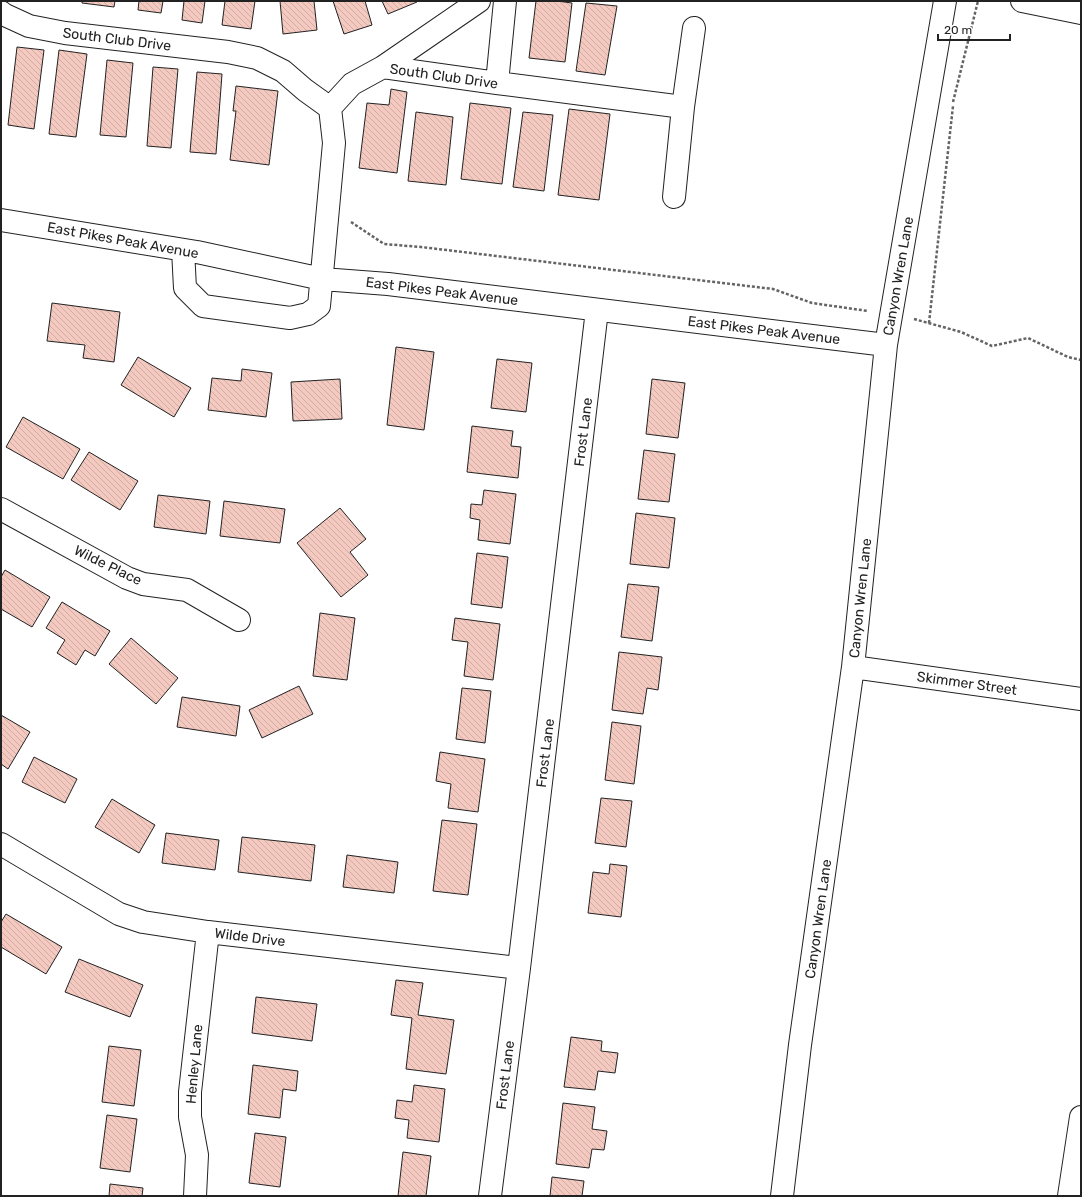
<svg xmlns="http://www.w3.org/2000/svg" width="1082" height="1197" viewBox="0 0 1082 1197" font-family="Rubik,sans-serif">
<style>
.building{fill:url(#building-back-hatch);stroke:#222}
.lines{fill:none;stroke-linecap:round;stroke-linejoin:round}
.minor-casing{stroke:#222;stroke-width:24}
.path{stroke:#646464;stroke-width:2.5;stroke-dasharray:3 2;stroke-linecap:butt}
.minor{stroke:#fff;stroke-width:22}
.labels{text-anchor:middle;stroke-width:3;stroke-linejoin:round;paint-order:stroke}
.street-label{font-size:14px;fill:#222;stroke:#fff}
</style>
<defs>
<pattern id="building-back-hatch" width="6" height="6" patternUnits="userSpaceOnUse"><rect width="6" height="6" fill="#f3c9c0"/><path d="M-1 5l2 2M0 0l6 6M5-1l2 2" fill="none" stroke="#d0aca5"/></pattern>
</defs>
<rect width="100%" height="100%" fill="#fff"/>
<path class="building" d="M82 1H115L114 7 82 3Z
M139 1H163L161 13 138 10Z
M184 1H205L202 23 182 20Z
M225 1H255L251 29 222 25Z
M280 1H314L317 30 283 34Z
M333 1H365L372 25 344 34Z
M382 1H417V2L388 14Z
M536 1H557L572 3 565 62 529 58Z
M586 3 617 6 605 75 576 71Z
M17 47 44 50 34 129 8 125Z
M59 50 87 54 76 137 49 134Z
M107 60 133 63 126 137 100 135Z
M153 67 178 69 171 148 147 146Z
M197 72 222 74 216 154 190 152Z
M236 86 278 91 269 165 230 160 236 111H233Z
M391 89 407 92 397 173 359 168 367 103 389 105Z
M470 103 511 108 502 184 461 179Z
M569 109 610 114 599 200 558 195Z
M416 112 453 117 446 185 408 181Z
M523 112 553 115 544 191 513 187Z
M52 303 120 312 114 362 83 358 85 345 47 341Z
M396 347 434 352 424 430 387 425Z
M138 357 191 388 174 417 121 385Z
M497 359 532 363 526 412 491 408Z
M242 369 272 373 266 417 208 410 212 378 241 381Z
M340 379 342 419 293 421 291 382Z
M652 379 685 383 678 438 646 434Z
M23 417 80 449 63 479 6 447Z
M472 426 513 431 511 446 521 447 518 478 467 472Z
M644 450 675 454 669 502 638 499Z
M89 452 138 481 120 510 71 480Z
M484 490 516 494 510 544 478 540 480 520 470 518 471 504 482 505Z
M158 495 210 501 206 534 154 527Z
M224 501 285 509 280 543 220 536Z
M340 508 366 539 350 552 368 575 341 597 297 543Z
M636 513 675 518 669 568 630 564Z
M477 553 508 557 502 608 471 604Z
M5 570 50 597 32 627 1 609V577Z
M628 584 659 587 652 641 621 637Z
M62 602 110 631 95 656 85 650 76 665 57 653 65 640 46 628Z
M320 613 355 618 347 680 313 676Z
M455 618 500 624 493 680 464 676 468 642 452 640Z
M131 638 178 678 156 704 109 664Z
M619 652 662 657 658 690 647 688 643 714 612 710Z
M299 686 313 714 262 738 249 710Z
M462 688 491 691 485 743 456 739Z
M182 697 240 706 236 736 177 727Z
M1 715 30 732 8 769 1 764Z
M612 722 641 726 634 784 605 780Z
M440 752 485 759 478 812 448 808 451 784 436 781Z
M34 757 77 779 65 803 22 782Z
M601 798 632 801 626 847 595 843Z
M112 799 155 825 139 853 95 827Z
M442 820 477 824 468 895 433 891Z
M166 833 219 840 215 870 162 863Z
M242 837 315 845 311 881 238 872Z
M347 855 398 862 394 893 343 887Z
M610 864 627 866 621 917 588 913 593 872 609 874Z
M6 914 62 947 46 974 1 947V922Z
M79 959 143 985 130 1017 65 992Z
M396 980 423 983 418 1015 454 1020 446 1074 406 1069 412 1018 391 1015Z
M256 997 317 1004 312 1041 252 1033Z
M571 1037 602 1041 601 1051 618 1053 615 1073 598 1071 595 1090 564 1087Z
M109 1046 141 1050 134 1106 102 1102Z
M253 1065 298 1071 296 1091 283 1089 280 1118 248 1114Z
M414 1085 445 1089 439 1142 407 1138 409 1120 395 1118 397 1100 412 1102Z
M563 1103 595 1107 592 1129 607 1131 604 1150 592 1149 589 1168 556 1164Z
M107 1115 137 1119 130 1172 100 1168Z
M255 1133 286 1137 280 1187 249 1183Z
M403 1152 431 1156 426 1196H398Z
M552 1177 584 1181 582 1196H550Z
M110 1184 143 1188 142 1196H109Z"/>
<g class="lines">
<g class="minor-casing">
<path id="minor" d="M1022 1 1081 13
M1 12 5 15 29 26 65 33 228 52 257 58 283 71 305 90 330 108 352 84 383 67 497 83 683 107
M383 67 479 1
M497 83 505 1
M674 197 683 107 694 28
M1 220 197 252 322 279 388 284 886 345
M183 250 185 288 203 306 290 318 308 314 319 306 334 143 330 108
M1 509 127 578 143 584 187 590 239 620
M853 667 1081 699
M1 844 119 914 143 922 208 932 519 968
M195 1196 197 1155 190 1117V1092L208 932
M490 1196 519 968 597 310
M782 1196 800 1045 853 667 886 345 945 1
M1069 1196 1081 1117"/>
</g>
<path class="path" d="M953 102 978 1
M351 222 384 244 421 247 773 289 812 303 868 311
M914 319 961 332 992 346 1028 338 1068 357 1081 360
M929 323 953 106"/>
<use href="#minor" class="minor"/>
</g>
<g class="labels">
<g class="street-label">
<text transform="translate(117 39) rotate(7)" y="5">South Club Drive</text>
<text transform="translate(444 76) rotate(8)" y="5">South Club Drive</text>
<text transform="translate(123 240) rotate(10)" y="5">East Pikes Peak Avenue</text>
<text transform="translate(898 276) rotate(-80)" y="5">Canyon Wren Lane</text>
<text transform="translate(442 291) rotate(7)" y="5">East Pikes Peak Avenue</text>
<text transform="translate(764 330) rotate(7)" y="5">East Pikes Peak Avenue</text>
<text transform="translate(583 432) rotate(-83)" y="5">Frost Lane</text>
<text transform="translate(108 565) rotate(26)" y="5">Wilde Place</text>
<text transform="translate(860 598) rotate(-84)" y="5">Canyon Wren Lane</text>
<text transform="translate(967 683) rotate(8)" y="5">Skimmer Street</text>
<text transform="translate(545 753) rotate(-83)" y="5">Frost Lane</text>
<text transform="translate(818 919) rotate(-82)" y="5">Canyon Wren Lane</text>
<text transform="translate(250 937) rotate(7)" y="5">Wilde Drive</text>
<text transform="translate(194 1064) rotate(-85)" y="5">Henley Lane</text>
<text transform="translate(505 1075) rotate(-83)" y="5">Frost Lane</text>
</g>
</g>
<rect width="1082" height="1197" fill="none" stroke="#222222" stroke-width="4"/>
<path d="M938 34v6h72v-6" fill="none" stroke="#222222" stroke-width="2"/>
<text x="944" y="34" font-size="12" fill="#222222" stroke="#ffffff" stroke-width="3" paint-order="stroke">20 m</text>
</svg>
